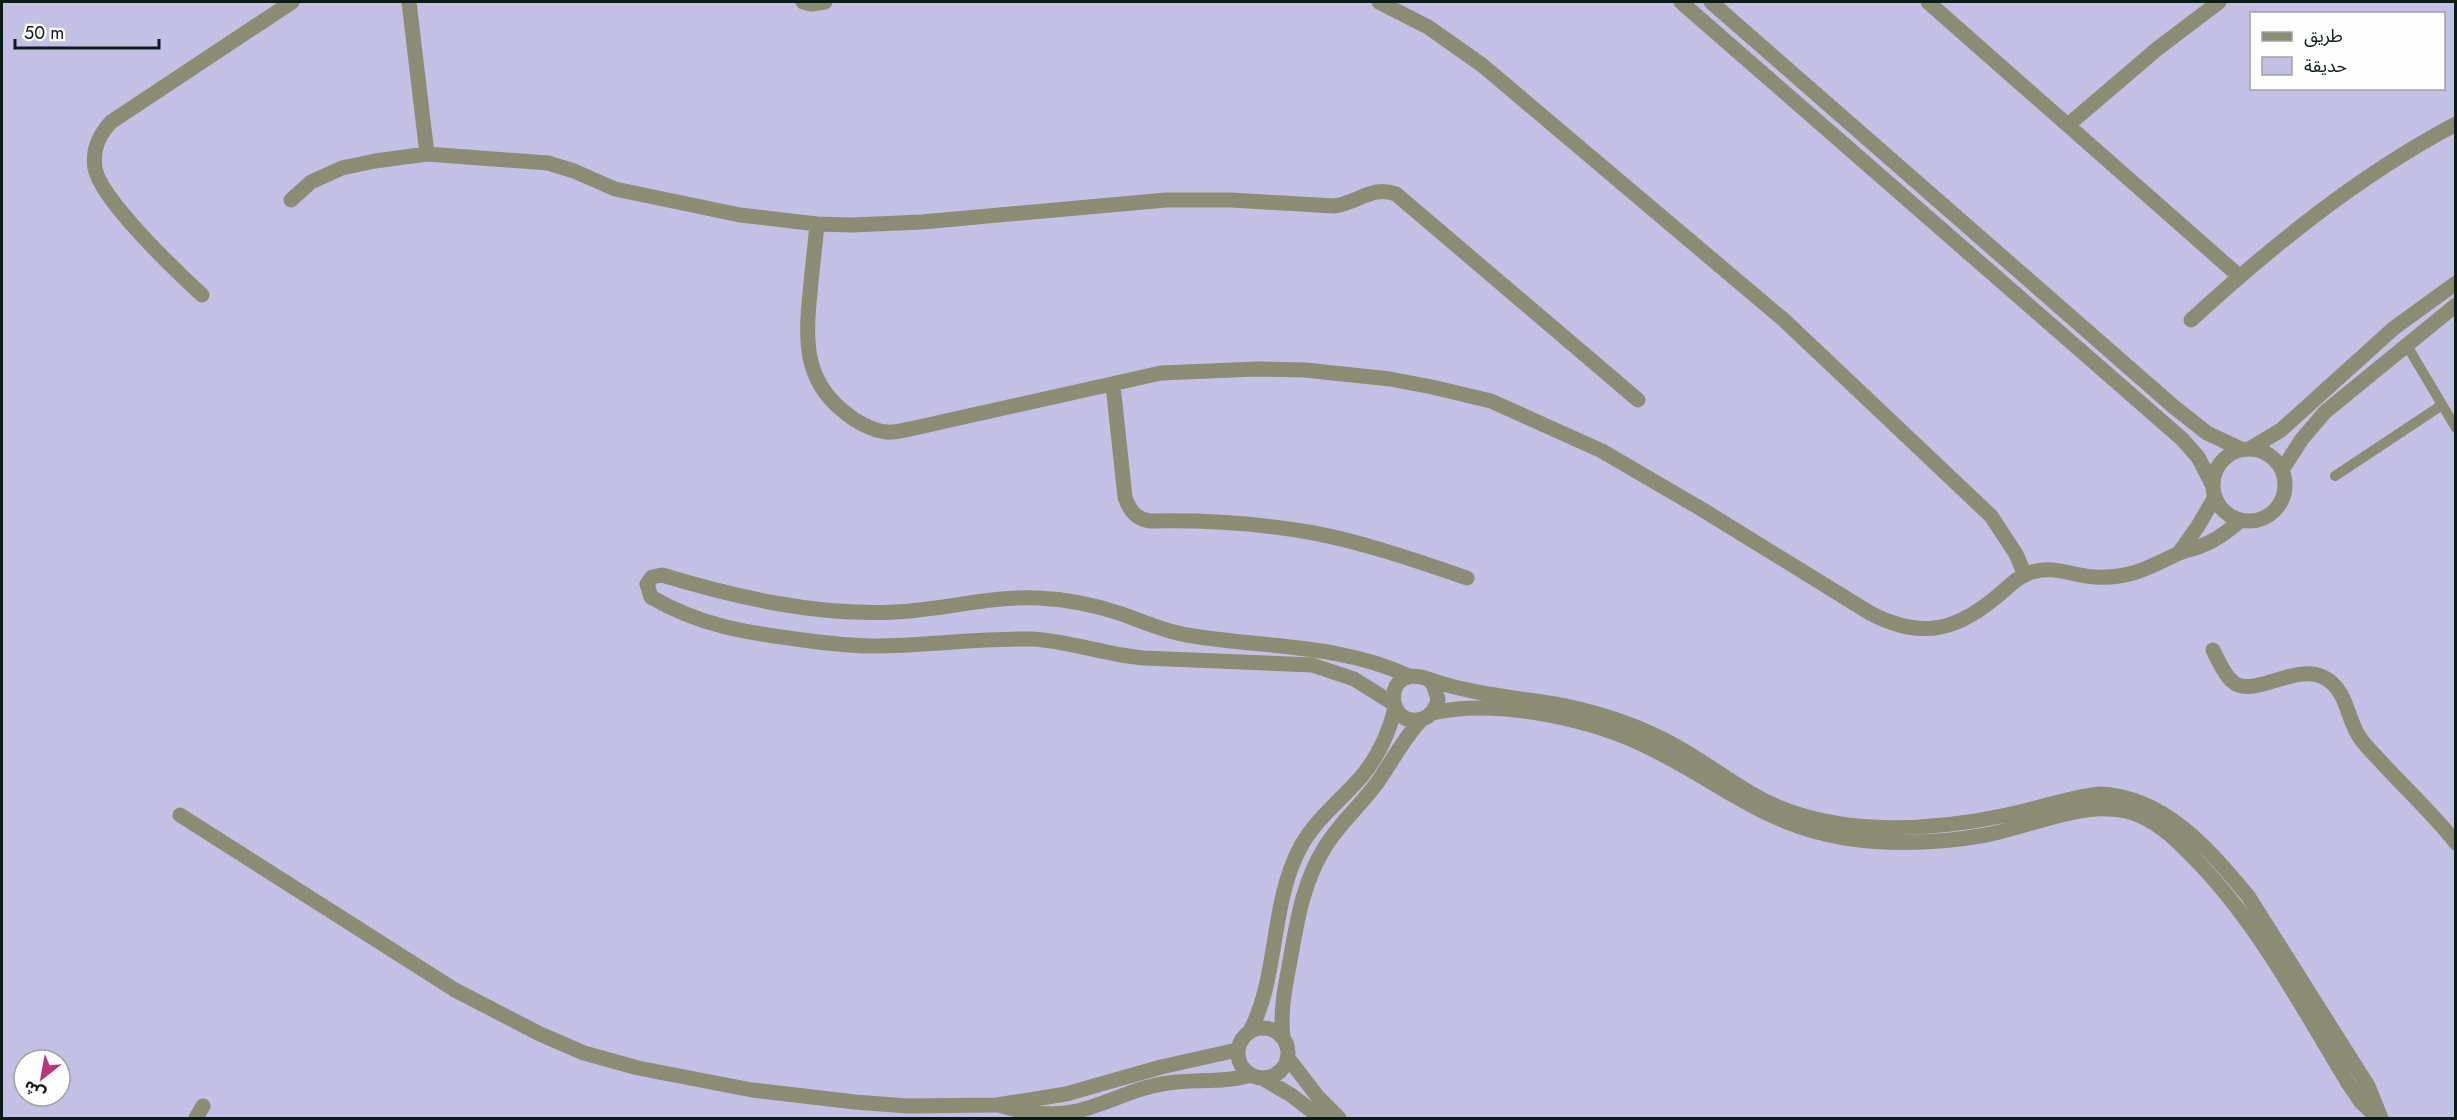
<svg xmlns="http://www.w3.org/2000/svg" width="2457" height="1120" viewBox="0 0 2457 1120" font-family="Jost,'Noto Sans Arabic',sans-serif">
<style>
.green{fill:#c3bfe5;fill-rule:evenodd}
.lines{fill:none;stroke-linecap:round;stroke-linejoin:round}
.service{stroke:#8b8c73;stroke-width:10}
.minor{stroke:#8b8c73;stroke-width:15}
.tertiary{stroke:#8b8c73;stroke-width:15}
</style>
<rect width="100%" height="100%" fill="#bce9d8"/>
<path class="green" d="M2 2H2455V1118H2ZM2252 14H2444V88H2252ZM24 1060H60V1096H24Z"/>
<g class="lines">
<path class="service" d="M2406 344 2456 428
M2335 476 2442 405"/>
<path class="minor" d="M409 2 427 154
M803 2 811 4 825 2
M1379 2 1428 27 1482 65 1785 321 1991 516 2016 554 2025 575
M1928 2 2239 276
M2068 125 2157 49 2219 2
M291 200 311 182 342 168 375 161 427 154 548 163 574 171 615 189 740 215 817 224 852 225 922 222 1166 200H1231L1334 206C1358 203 1372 185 1396 194L1638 400
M817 224C815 247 812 270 810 293 805 338 804 379 842 410 853 420 872 431 887 432 894 433 903 430 910 429L1161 373 1257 369 1305 370 1390 379 1432 387 1491 401 1602 451 1703 510 1870 613C1918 638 1953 633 1995 598 2007 589 2017 576 2032 572 2054 565 2073 576 2095 577 2129 579 2148 568 2177 554 2185 550 2195 549 2203 545 2217 540 2229 530 2241 520
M202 295C177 272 100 199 95 168 92 149 99 135 111 122L292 2
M2191 320C2272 246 2358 176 2456 124
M1113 385 1125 497C1129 510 1136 519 1150 521 1205 520 1259 523 1314 533 1366 543 1417 561 1467 578
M2179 553 2198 526 2215 497
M2213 650C2218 660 2224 674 2232 681 2251 700 2294 663 2323 677 2348 689 2346 718 2360 738 2367 748 2376 756 2384 765 2408 791 2434 815 2456 843
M1428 679 1433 684 1438 699C1436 708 1432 716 1422 719 1385 730 1381 662 1428 679 1469 694 1521 698 1566 706 1604 714 1642 727 1676 746 1714 767 1745 795 1786 810 1852 835 1933 830 2002 816 2034 810 2066 798 2099 794 2164 796 2209 849 2248 896L2368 1086 2381 1118
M1394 704 1354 679 1312 665 1144 658C1106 655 1070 641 1032 639 978 638 925 646 872 646 849 646 826 643 803 640 748 633 700 626 651 597L647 584 652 577 662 575C735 597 816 616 894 612 942 610 989 596 1038 598 1067 599 1095 605 1122 614 1144 622 1164 631 1187 635 1262 648 1338 643 1409 676
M1432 713C1497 698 1595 719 1654 750 1722 784 1765 825 1845 838 1891 845 1941 843 1986 835 2036 826 2095 793 2145 818 2163 827 2177 841 2191 855 2257 921 2300 1004 2348 1083L2361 1102 2378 1118
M180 815 455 990 540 1034 584 1053 638 1068 752 1090 855 1102 907 1106 997 1105 1066 1094 1161 1067 1237 1050
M1238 1053a25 25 0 1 1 50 0a25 25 0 1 1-50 0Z
M1250 1031C1279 977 1270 902 1301 846 1316 819 1341 800 1361 777 1378 757 1389 733 1395 708
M1283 1038C1280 1011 1285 987 1290 961 1297 921 1303 882 1325 847 1339 824 1360 806 1377 783 1392 762 1403 739 1421 720
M1288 1058 1318 1097 1339 1118
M1262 1078 1291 1095 1321 1118
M1002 1106C1029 1114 1058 1117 1085 1109 1113 1101 1138 1087 1168 1083 1196 1079 1224 1083 1251 1075
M196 1118 203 1106"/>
<path class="tertiary" d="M1681 2 2182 439 2198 457 2212 484
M1711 2 2174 407 2207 433 2241 449
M2251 448 2281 430 2394 328 2456 283
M2213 485a36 36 0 1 1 72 0a36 36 0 1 1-72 0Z
M2282 470 2302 439 2325 412 2456 305"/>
</g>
<rect width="2457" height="1120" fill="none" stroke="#0b1c16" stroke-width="6"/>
<rect x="2250" y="12" width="195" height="78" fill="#fefefe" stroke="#9da4a1" stroke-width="1.5"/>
<rect x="2262" y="32" width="30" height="9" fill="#8b8c73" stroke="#9da4a1" stroke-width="1.5"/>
<text x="2304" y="42" font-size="18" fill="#0b1c16">طريق</text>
<rect x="2262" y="57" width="30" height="18" fill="#c3bfe5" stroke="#9da4a1" stroke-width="1.5"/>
<text x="2304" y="72" font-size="18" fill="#0b1c16">حديقة</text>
<g transform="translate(42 1078) rotate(211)"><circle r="28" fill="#fefefe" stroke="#9da4a1" stroke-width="1.5"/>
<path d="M0-4.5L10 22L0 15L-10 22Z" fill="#b8367f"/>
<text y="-9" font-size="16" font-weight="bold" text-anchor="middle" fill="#0b1c16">ش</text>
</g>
<path d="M15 39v9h144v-9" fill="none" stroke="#0b1c16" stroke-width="3"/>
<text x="24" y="39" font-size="18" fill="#0b1c16" stroke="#fefefe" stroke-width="4.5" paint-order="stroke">50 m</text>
</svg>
